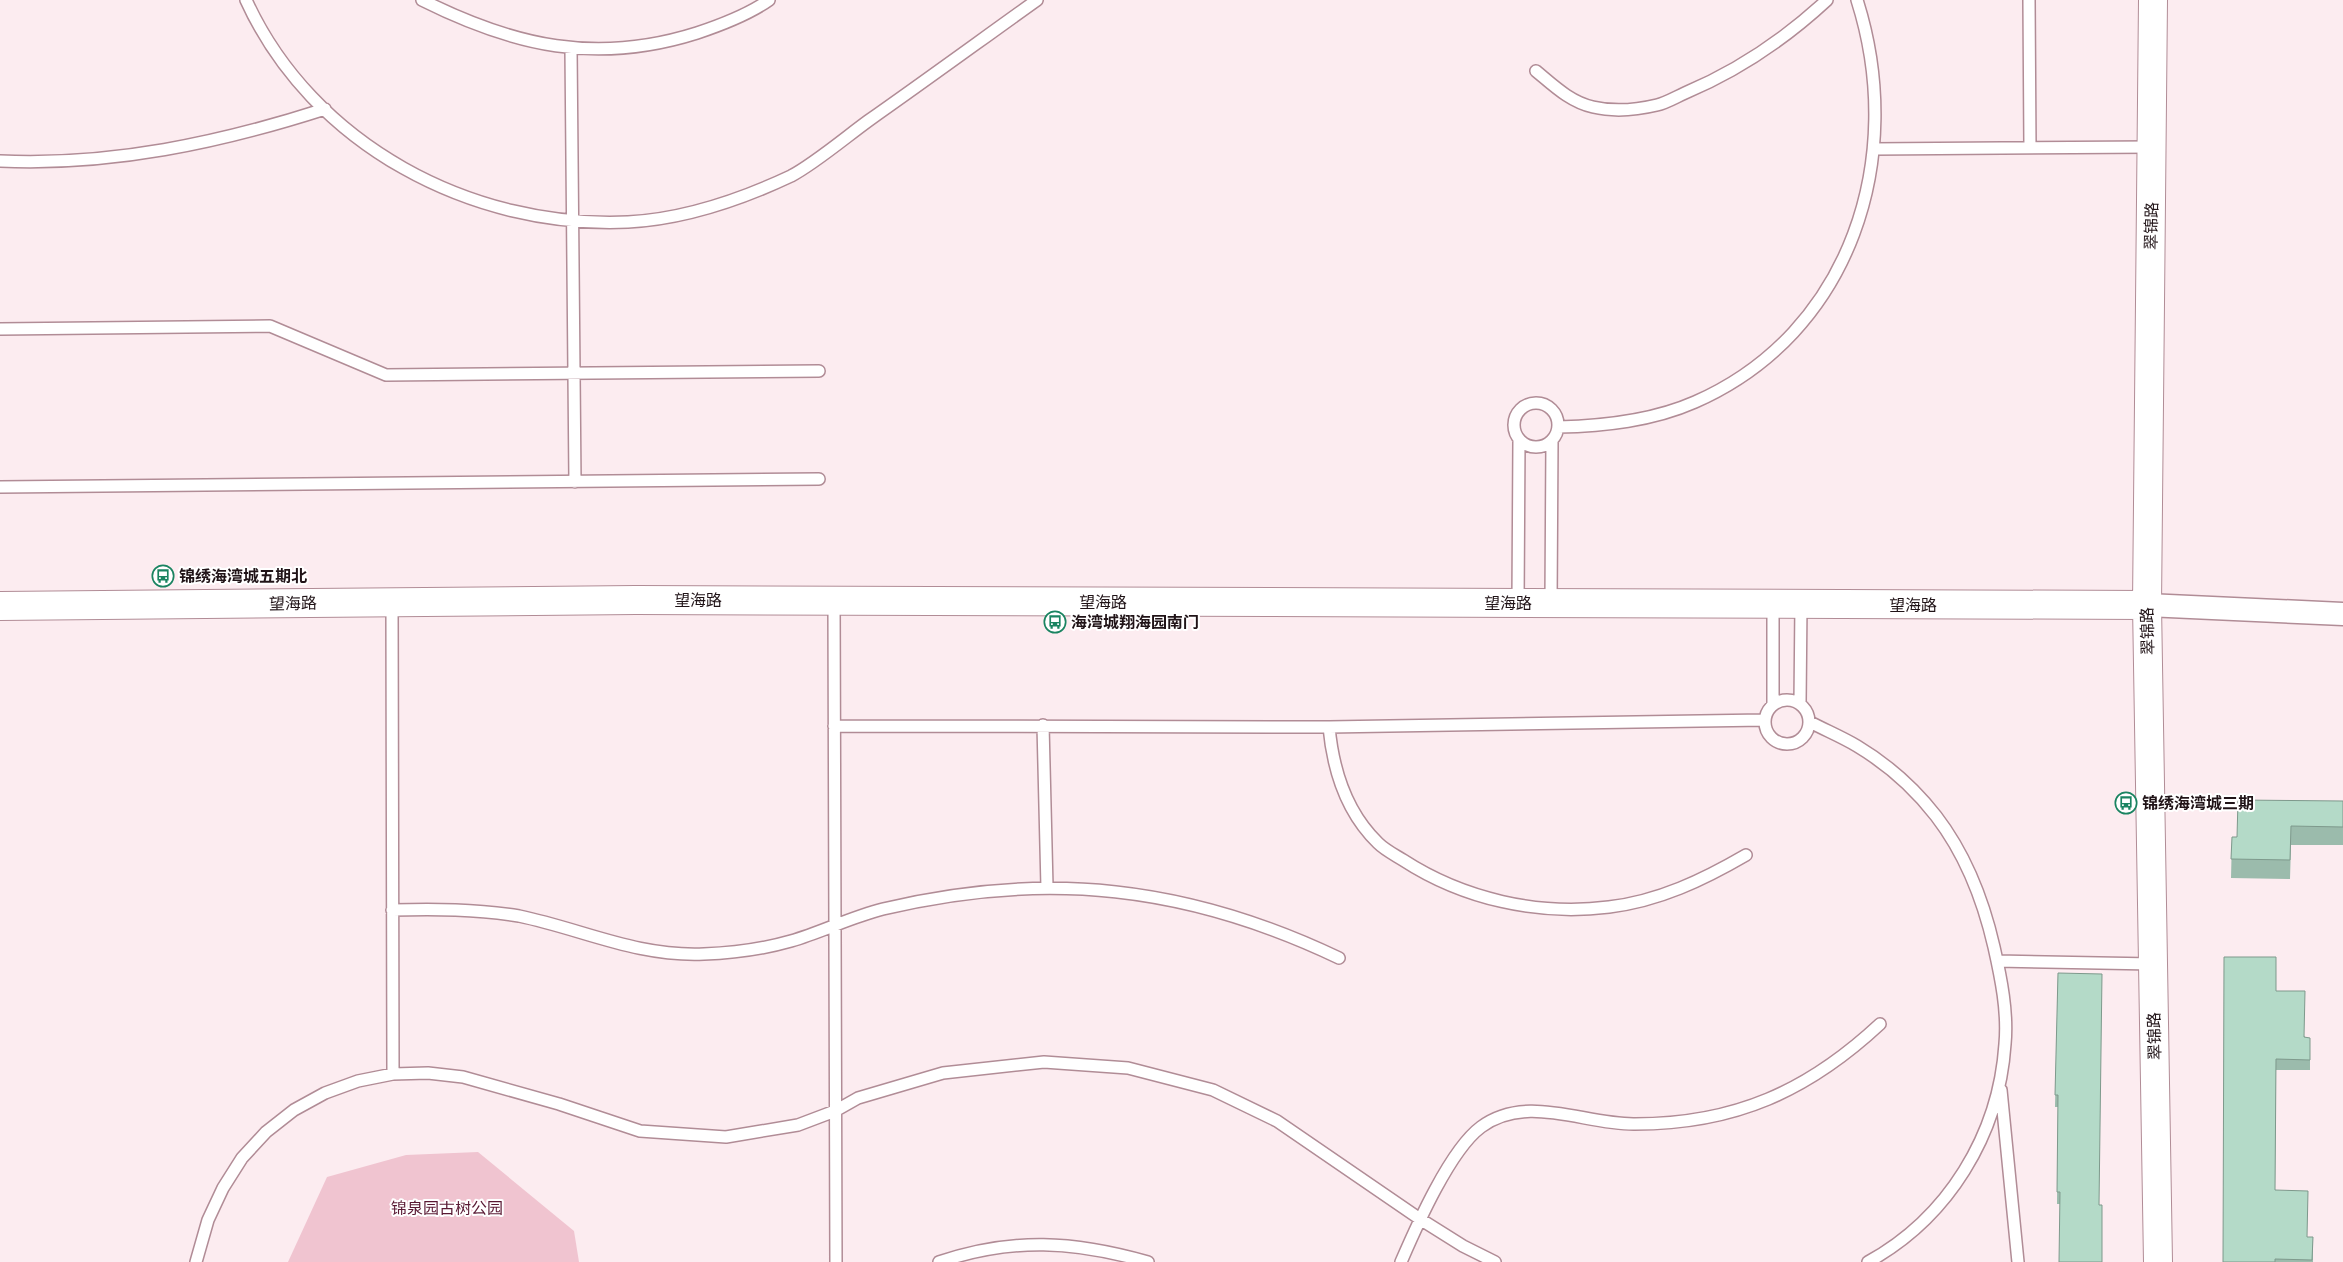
<svg xmlns="http://www.w3.org/2000/svg" width="2343" height="1262" viewBox="0 0 2343 1262" font-family="Raleway,'Noto Sans SC',sans-serif">
<style>
.park{fill:#f0c4d0}
.lines{fill:none;stroke-linecap:round;stroke-linejoin:round}
.lane-casing{stroke:#b18c96;stroke-width:14}
.street-casing{stroke:#b18c96;stroke-width:25}
.secondary-casing{stroke:#b18c96;stroke-width:30}
.lane{stroke:#fff;stroke-width:11}
.street{stroke:#fff;stroke-width:22}
.secondary{stroke:#fff;stroke-width:28}
.wall{fill:#9bbbac}
.building{fill:#b4dac8;stroke:#7e998c}
.labels{text-anchor:middle;stroke-width:4;stroke-linejoin:round;paint-order:stroke}
.street-label{font-size:16px;fill:#201317;stroke:#fff}
.poi-label{font-size:16px;font-weight:bold;fill:#201317;stroke:#fff;text-anchor:start}
.park-label{font-size:16px;fill:#591933;stroke:#fff}
</style>
<rect width="100%" height="100%" fill="#fcecf0"/>
<path class="park" d="M478 1152 574 1231 579 1262H288L327 1177 406 1155Z"/>
<g class="lines">
<g class="lane-casing">
<path id="lane" d="M246 0C312 145 472 229 628 222 685 219 740 200 791 176 814 164 846 137 868 121 925 81 981 40 1037 0
M422 0C514 46 596 65 697 33 721 25 748 15 769 0
M2029 0 2030 148
M571 49 575 482
M1536 71C1553 85 1570 102 1593 107 1614 112 1636 110 1657 105 1666 103 1676 97 1685 93 1737 71 1786 38 1827 0
M1874 149 2152 147
M0 161C111 166 219 143 325 109
M0 329 270 326 386 375 819 371
M1514 425a22 22 0 1 1 44 0a22 22 0 1 1-44 0Z
M1558 427C1604 426 1652 421 1695 402 1852 333 1907 157 1857 0
M0 487 819 479
M834 601 836 1262
M392 602 393 1074
M1518 603 1519 440
M1551 603 1552 440
M1765 722a22 22 0 1 1 44 0a22 22 0 1 1-44 0Z
M1800 703 1801 604
M1773 704V604
M1810 722C1825 730 1842 737 1857 746 1887 764 1915 789 1936 816 1966 855 1983 899 1994 947 2001 978 2008 1012 2005 1044 1999 1135 1948 1218 1868 1262
M1043 725 1047 887
M834 726 1329 727 1764 720
M1329 727C1333 770 1346 812 1378 843 1385 850 1395 855 1403 860 1463 899 1538 916 1609 907 1659 901 1703 880 1746 855
M392 910C435 909 476 909 519 916 582 929 637 957 704 954 734 953 763 949 791 941 822 932 851 917 883 909 1046 870 1188 886 1339 958
M1997 961 2153 964
M2001 1090 2018 1262
M196 1262 208 1220 223 1188 242 1158 266 1132 294 1110 325 1093 358 1081 393 1074 428 1073 463 1077 559 1104 640 1131 726 1137 798 1125 835 1111 858 1098 943 1073 1044 1062 1128 1068 1213 1090 1277 1121 1420 1219 1463 1246 1495 1262
M939 1262C1013 1237 1074 1241 1148 1262
M1401 1262C1417 1225 1450 1150 1481 1127 1527 1093 1585 1125 1635 1124 1735 1124 1808 1091 1880 1024"/>
</g>
<g class="street-casing">
<path id="street" d="M2147 605 2343 614"/>
</g>
<g class="secondary-casing">
<path id="secondary" d="M2153 0 2147 605 2158 1262
M0 606 636 600 2147 605"/>
</g>
<use href="#lane" class="lane"/>
<use href="#street" class="street"/>
<use href="#secondary" class="secondary"/>
</g>
<path class="wall" d="M2343 801V845H2291L2290 879 2231 878 2232 837H2237Z
M2058 973 2060 1204H2057L2058 1107H2055Z
M2276 991 2305 1037 2310 1038V1070H2276L2275 1190 2307 1237H2313V1262H2223Z"/>
<path class="building" d="M2238 800 2343 801V827L2291 826 2290 860 2231 859 2232 837H2237Z
M2224 957H2276V991H2305L2304 1037 2310 1038V1060L2276 1059 2275 1190 2308 1191 2307 1237H2313L2312 1260 2275 1259V1262H2223Z
M2058 973 2102 974 2099 1205H2102V1262H2059L2060 1192H2057L2058 1095H2055Z"/>
<defs>
<g id="bus-ring" transform="scale(1.125)"><circle r="9.5" fill="#fff" stroke="#1a8461" stroke-width="1.5"/><path d="M-5-6H5V4H4V6H2V4H-2V6H-4V4H-5ZM-3.5-4V0h7V-4ZM-3.5 1.2v1.5H-2V1.2ZM2 1.2v1.5H3.5V1.2Z" fill="#1a8461"/></g>
</defs>
<g fill-rule="evenodd">
<use href="#bus-ring" x="163" y="576"/>
<use href="#bus-ring" x="1055" y="622"/>
<use href="#bus-ring" x="2126" y="803"/>
</g>
<g class="labels">
<g class="street-label">
<text transform="translate(2151 226) rotate(-89)" y="6">翠锦路</text>
<text x="698" y="606">望海路</text>
<text x="1103" y="608">望海路</text>
<text transform="translate(293 603) rotate(-1)" y="6">望海路</text>
<text x="1508" y="609">望海路</text>
<text x="1913" y="611">望海路</text>
<text transform="translate(2147 631) rotate(-91)" y="6">翠锦路</text>
<text transform="translate(2154 1036) rotate(-91)" y="6">翠锦路</text>
</g>
<g class="poi-label">
<text x="179" y="582">锦绣海湾城五期北</text>
<text x="1071" y="628">海湾城翔海园南门</text>
<text x="2142" y="809">锦绣海湾城三期</text>
</g>
<g class="park-label">
<text x="447" y="1214">锦泉园古树公园</text>
</g>
</g>
</svg>
